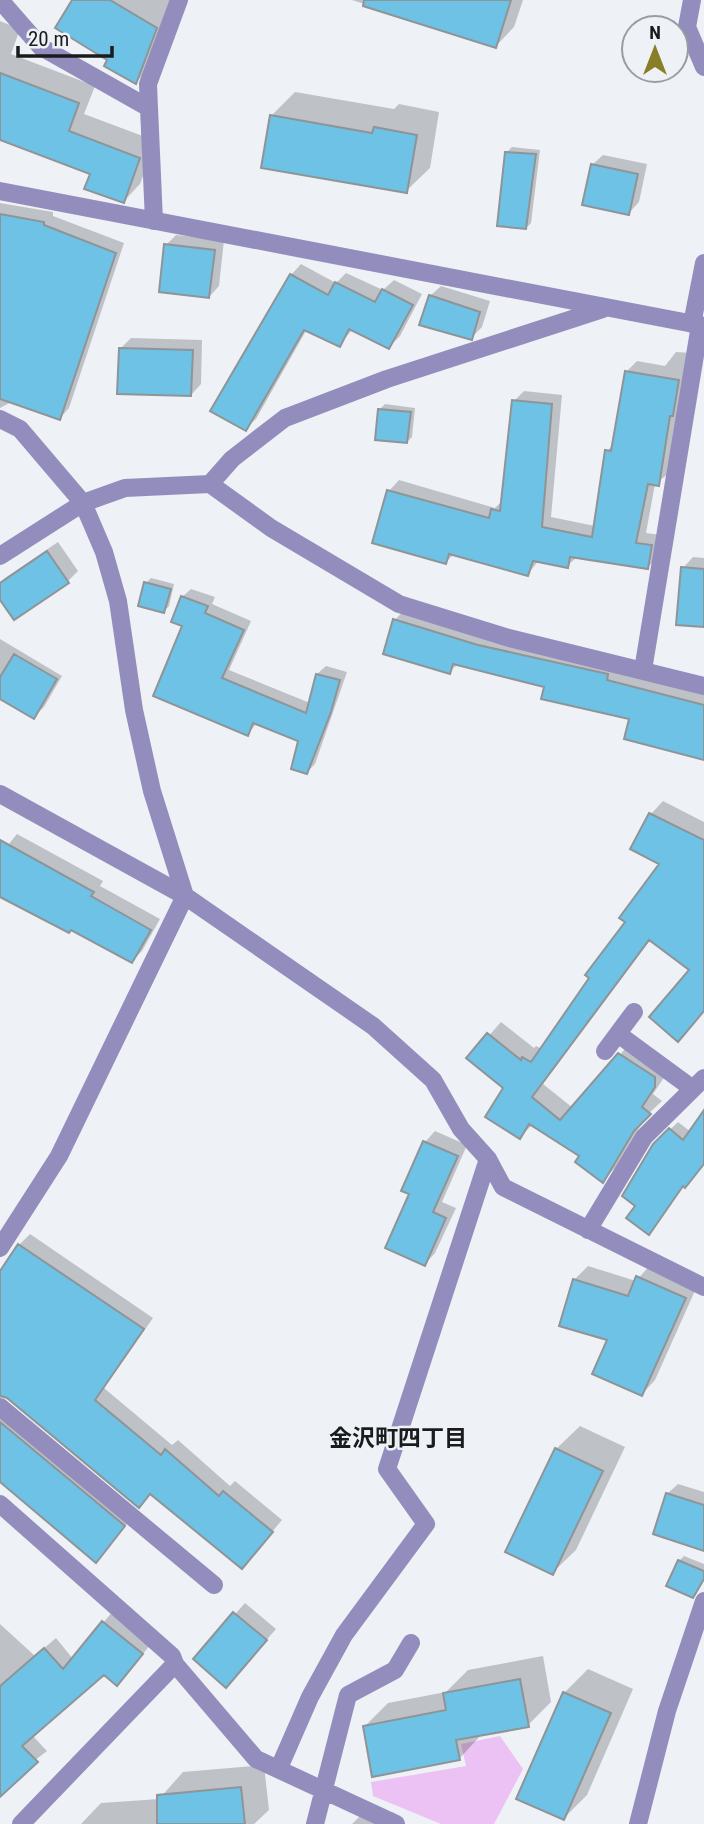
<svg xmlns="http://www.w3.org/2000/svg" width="704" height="1824" viewBox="0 0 704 1824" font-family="'Roboto Condensed','Noto Sans JP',sans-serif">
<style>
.green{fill:#ecc2f4}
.shadow{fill:#0003}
.building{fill:#6dc2e6;stroke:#8f9497;stroke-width:2}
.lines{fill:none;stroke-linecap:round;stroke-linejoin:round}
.minor{stroke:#938dbd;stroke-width:18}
.labels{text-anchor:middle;stroke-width:5;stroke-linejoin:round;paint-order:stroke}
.neighbourhood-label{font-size:23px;font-weight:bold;fill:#1a1b1d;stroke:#eef2f7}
</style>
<rect width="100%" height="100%" fill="#eef2f7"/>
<path class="green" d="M500 1736 523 1769 494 1824H441L373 1796 371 1782 466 1766 461 1744Z"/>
<path class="shadow" d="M74 0H171L146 72 136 82 110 59Z
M352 0H523L514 27 496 46Z
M0 21 20 29 11 54 95 86 84 114 156 141 140 184 124 201 92 173 0 103Z
M295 92 394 109 399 104 439 112 430 168 406 191 272 115Z
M512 147 540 150 531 223 526 228 507 152Z
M603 155 647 164 639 202 629 213 592 165Z
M0 203 53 212V216L124 243 69 408 60 418 11 402 0 408Z
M176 235 224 240 219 286 209 297 166 245Z
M301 264 336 283 346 273 383 290 394 280 422 294 400 336 389 347 353 329 339 345 307 329 256 419 245 429 291 275Z
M441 286 490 301 482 327 471 338 430 296Z
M131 338 202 340 201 384 191 395 120 349Z
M676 352 691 353 668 474 655 484 646 533 661 535 658 557 648 567 577 557 567 566 539 560 528 574 454 554 446 562 389 491 399 480 495 508 503 500 514 401 524 391 562 395 551 517 595 526 607 451 615 443 627 371 637 361 665 366Z
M385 404 415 408 412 437 407 442 380 409Z
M58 542 78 571 67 582 0 597V583L5 578Z
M693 557 704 558V625L683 568Z
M151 578 174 584 169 606 164 611 146 583Z
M191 589 215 597 212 604 251 621 229 670 310 703 317 674 326 666 347 672 315 764 307 772 300 740 257 723 248 734 185 625 182 597Z
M405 609 704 693V756L631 718 546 686 458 664 449 672 395 620Z
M0 639 62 676 44 707 33 717 0 697Z
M663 801 704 822V1011L678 1039 692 969 651 939 543 1084 573 1108 632 1041 667 1073 653 1094 662 1101 646 1116 615 1168 603 1180 582 1155 533 1124 520 1137 505 1088 469 1058 501 1022 534 1048 536 1046 542 1049 627 922 662 863 633 849 651 814Z
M17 834 103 881 100 886 160 919 142 951 132 961 72 928 0 895V855Z
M704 1115V1163L684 1185 656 1225 637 1205 654 1145 678 1122 691 1132Z
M435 1131 467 1145 442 1202 456 1208 435 1253 425 1264 411 1193 404 1190 425 1142Z
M30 1234 153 1318 104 1388 172 1445 178 1440 230 1486 235 1481 282 1520 252 1556 184 1522 151 1493 139 1505 0 1392V1291L19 1245Z
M652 1263 698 1284 655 1380 642 1394 574 1280 588 1266 636 1281Z
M0 1395 3 1405 135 1514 96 1560 0 1481Z
M580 1426 625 1447 576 1550 552 1573 556 1449Z
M678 1484 704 1492V1545L667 1494Z
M684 1556 704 1564V1574L679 1561Z
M245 1603 276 1629 236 1675 195 1659Z
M113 1611 152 1643 117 1684 104 1673 32 1735 47 1751 0 1787V1624L35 1656 56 1638 73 1659Z
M543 1656 551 1702 528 1725 482 1734 459 1759 365 1726 388 1703 446 1692 468 1670Z
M588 1669 633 1689 587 1795 564 1818V1693Z
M264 1765 269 1810 254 1824H81L101 1803 159 1799 183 1772Z
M367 1809 395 1813 393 1824H352Z"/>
<path class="building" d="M72 0H110L157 28 136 84 104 66 107 60 55 28Z
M364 0H511L496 48 363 6Z
M0 73 79 103 69 131 140 158 124 203 84 189 90 174 0 140Z
M270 115 372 133 374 127 417 135 407 193 261 168Z
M505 152 536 154 526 229 497 226Z
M591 164 638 174 629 215 582 205Z
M0 214 44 222V225L116 253 60 420 0 399Z
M164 244 215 250 209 298 159 292Z
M290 274 328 295 335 282 375 302 382 289 413 305 389 349 349 329 340 347 304 330 246 431 210 411Z
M429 295 480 312 472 340 419 325Z
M119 348 193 350 191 396 117 394Z
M625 371 679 380 673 416H670L659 486 648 484 636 543 652 545 648 569 570 557 568 568 533 561 528 576 449 554 446 564 372 543 387 490 489 518 491 509 500 511 512 400 552 404 542 527 592 537 605 450 611 451Z
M378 409 411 412 407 443 375 440Z
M47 551 69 583 14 620 0 600V583Z
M681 567 704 569V627L676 625Z
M144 582 171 589 164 613 138 606Z
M181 596 208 606 205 613 244 630 222 678 306 713 316 674 340 680 331 712 307 774 291 769 298 741 253 723 248 736 153 696 182 626 171 622Z
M393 619 478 645 608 674 607 680 704 705V760L624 739 629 719 541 699 544 687 453 664 450 674 383 654Z
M14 654 57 679 34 719 0 699V677Z
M649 813 704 840V1011L678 1042 649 1017 689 970 649 940 532 1097 560 1120 618 1053 655 1077V1087L642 1107 651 1114 634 1131 603 1183 575 1162 579 1156 529 1124 520 1139 485 1117 503 1088 466 1058 487 1033 521 1060 522 1057 531 1062 589 978 585 975 625 922 619 918 659 864 630 849Z
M0 840 94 892 91 896 151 930 132 963 71 930 69 933 0 897Z
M704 1110V1164L685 1188 683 1186 649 1235 626 1218 635 1206 622 1196 653 1144 669 1128 683 1140Z
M423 1141 458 1156 433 1212 446 1218 425 1266 385 1248 409 1194 401 1191Z
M18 1244 144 1329 95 1400 161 1455 165 1449 219 1496 223 1491 273 1532 242 1569 150 1494 139 1508 7 1398 0 1396V1271Z
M636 1276 686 1298 642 1396 592 1374 607 1340 559 1326 573 1279 628 1296Z
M0 1422 125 1526 96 1563 0 1482Z
M555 1448 603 1471 553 1575 505 1552Z
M666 1493 704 1505V1551L653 1534Z
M678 1560 704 1571V1579L693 1598 666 1586Z
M233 1612 267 1640 226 1688 193 1659Z
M102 1621 143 1654 117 1686 104 1675 22 1746 38 1762 0 1797V1686L44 1648 63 1669Z
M520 1679 529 1727 456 1740 460 1760 372 1777 363 1726 446 1710 443 1693Z
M563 1692 611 1713 564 1820 516 1799Z
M241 1787 245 1824H157V1795Z"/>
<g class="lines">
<path class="minor" d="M0 0 41 47 149 108 154 221
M692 0 687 27 704 67
M149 108 148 84 179 0
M0 191 704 326
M692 324 704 263
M0 419 20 429 83 503 104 552 118 601 134 710 152 791 185 896 59 1156 0 1248
M210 484 271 528 399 604 509 638 704 686
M0 556 83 503 125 488 210 484 232 459 285 418 387 379 603 309
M643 670 700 325
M0 794 185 896 373 1026 433 1080 461 1129 488 1159 503 1187 704 1287
M618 1034 693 1089
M605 1051 634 1012
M588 1230 644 1137 704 1078
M0 1407 214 1585
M0 1504 172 1656 175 1664
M279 1768 310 1697 344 1635 426 1524 387 1469 488 1159
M21 1824 175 1664 256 1759 396 1824
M315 1824 348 1695 395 1670 411 1643
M638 1824 667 1711 704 1601"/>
</g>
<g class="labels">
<g class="neighbourhood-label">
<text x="398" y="1446">金沢町四丁目</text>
</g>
</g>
<g transform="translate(655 49)"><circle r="33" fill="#eef2f7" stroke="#999ca0" stroke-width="2"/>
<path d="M0-5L12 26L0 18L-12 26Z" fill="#887e25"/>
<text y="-10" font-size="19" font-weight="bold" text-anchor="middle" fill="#1a1b1d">N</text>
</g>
<path d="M18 46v10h94v-10" fill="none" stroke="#1a1b1d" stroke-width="3.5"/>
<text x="28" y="46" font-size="21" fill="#1a1b1d" stroke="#eef2f7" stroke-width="5" paint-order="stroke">20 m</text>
</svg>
